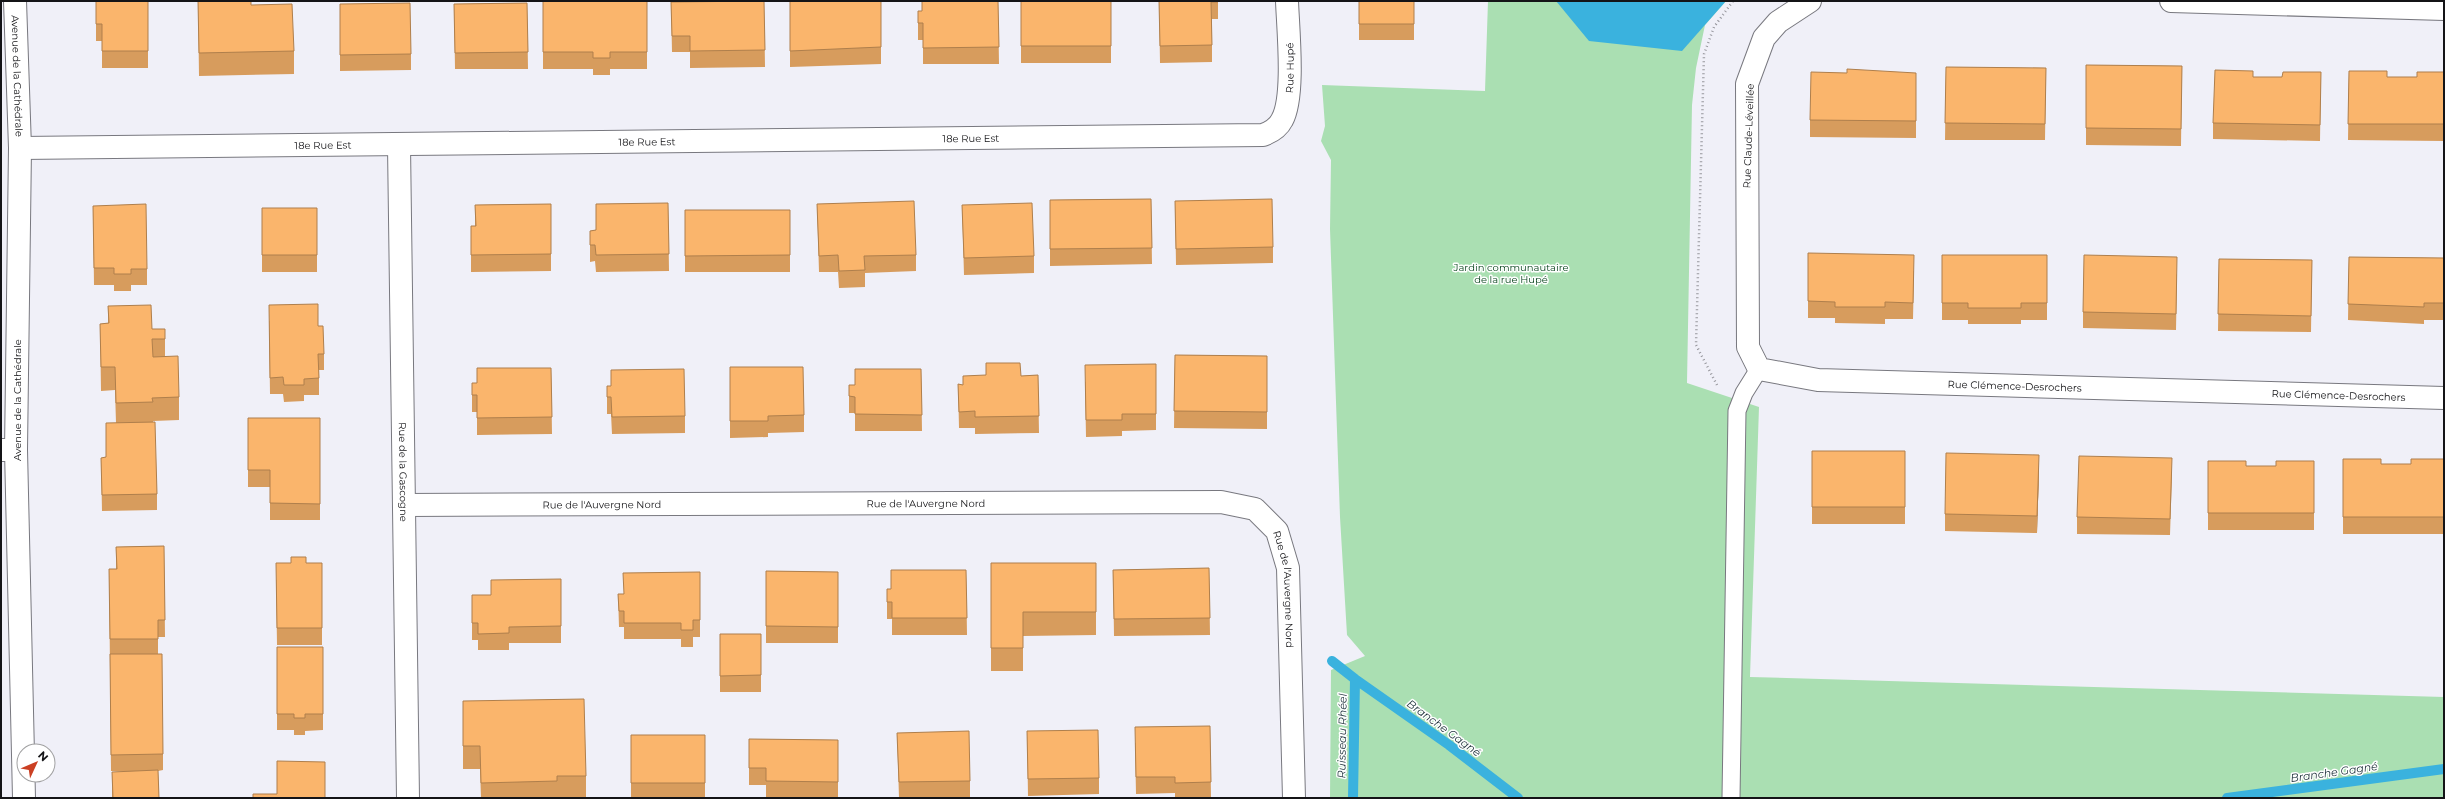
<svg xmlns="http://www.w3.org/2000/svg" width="2445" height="799" viewBox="0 0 2445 799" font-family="Montserrat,sans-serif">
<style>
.green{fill:#aadfb2}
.water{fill:#3ab2de}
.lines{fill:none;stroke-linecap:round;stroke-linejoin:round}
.stream{stroke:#3ab2de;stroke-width:10}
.service-casing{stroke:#78787f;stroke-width:19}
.minor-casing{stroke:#78787f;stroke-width:24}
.tertiary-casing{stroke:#78787f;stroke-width:24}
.path{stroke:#96969c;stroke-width:2.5;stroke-dasharray:1 3;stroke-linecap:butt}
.service{stroke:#fff;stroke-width:17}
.minor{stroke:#fff;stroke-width:22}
.tertiary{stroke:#fff;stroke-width:22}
.wall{fill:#d79c5d}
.shaded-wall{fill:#af7f4c}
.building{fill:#fab56c;stroke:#af7f4c}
.labels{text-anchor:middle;stroke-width:3;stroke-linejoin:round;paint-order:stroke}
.street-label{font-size:10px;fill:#141417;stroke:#fff}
.park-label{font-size:10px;fill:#013f16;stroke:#fff}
.water-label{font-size:11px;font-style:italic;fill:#1c3039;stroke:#fff}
</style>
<rect width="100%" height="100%" fill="#f0f0f8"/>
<path class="green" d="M1488 1H1726L1705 25 1696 68 1692 105 1687 383 1759 407 1750 677 2444 697V798H1330L1331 670 1365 656 1347 635 1340 517 1330 229 1331 160 1321 141 1325 126 1322 85 1485 91Z"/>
<path class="water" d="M1556 1H1726L1682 51 1589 41Z"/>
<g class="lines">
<path class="stream" d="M1332 661 1355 679 1353 798
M1355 679 1449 745 1518 798
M2227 798 2444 769"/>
<g class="service-casing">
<path id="service" d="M1731 798 1737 411 1744 393 1759 369"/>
</g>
<g class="minor-casing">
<g id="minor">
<path id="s1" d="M1810 1 1778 22 1764 38 1747 84 1748 347 1759 369 1818 380 2444 398"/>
<path d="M2171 1 2444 9"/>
<path id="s2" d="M399 146 408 798"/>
<path id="s3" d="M20 148 1263 135C1271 132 1278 128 1282 120 1295 97 1288 29 1287 1"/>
<path d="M1 450H16"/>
<path id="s4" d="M405 505 1221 502 1255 509 1277 531 1288 568 1294 798"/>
</g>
</g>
<g class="tertiary-casing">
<g id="tertiary">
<path id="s5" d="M15 1 20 148 16 450 24 798"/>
</g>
</g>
<path class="path" d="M1717 385 1696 345 1704 54 1714 27 1733 1"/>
<use href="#service" class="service"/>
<use href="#minor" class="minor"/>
<use href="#tertiary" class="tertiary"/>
</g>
<path class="wall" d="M96 1H148V68H102V41H96Z
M198 1 251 5 294 51V74L199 76Z
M543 1H647V69H610V75H593V69H543Z
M764 1 765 67 690 68V52H672L671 2Z
M790 1H881V64L790 67Z
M998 1 999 64H923V40H918V23L922 11Z
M1021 1H1111V63H1021Z
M1159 1H1218V19H1212V62L1160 63Z
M1359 1H1414V40H1359Z
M527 3 528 69H455L454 4Z
M340 21 411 54V70L340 71Z
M2086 65 2182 66 2181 146 2086 145Z
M1946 67 2046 68 2045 140H1945Z
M2349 71 2387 77H2417L2444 72V141L2348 140Z
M2321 72 2320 141 2213 139V123L2253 77H2282Z
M1916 73V138L1810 137V120Z
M1151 199 1152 264 1050 266V200Z
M1175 201 1273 247V263L1176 265Z
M668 203 669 271 596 272 595 261 590 262V231L596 230Z
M551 204V271L471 272V226H475V205Z
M817 204 916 255V271L865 273V287L839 288 838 272H819Z
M962 205 1034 256V273L964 275Z
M93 206 147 269V285H131V291H114V285H94Z
M262 208H317V272H262Z
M685 210H790V272H685Z
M1808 253 1914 271 1913 319H1885V324L1835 323V318H1808Z
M1942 255H2047V320H2021V324H1968V320H1942Z
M2349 257 2444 258V320H2424V324L2348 320Z
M2219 259 2312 260 2311 332 2218 331Z
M2177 274 2176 330 2083 328V312Z
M108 306 152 329H165V357L179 397V420L153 421 157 494V510L102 511 101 458 106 457V423H116L115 390 101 391 100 324 108 323Z
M269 321 318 326 324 354V370H319V395H304V401L284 402 283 394H270Z
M1175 355 1267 356V429L1174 428Z
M986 363 1021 376 1038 375 1039 433 975 434V428H959L958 384 963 385 986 375Z
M1156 364V430L1122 431V436L1086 437 1085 382Z
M730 367 804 415V432L768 433V437L730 438Z
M551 368 552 434 477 435V412H472V383H477Z
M921 369 922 431H855V413H849V385H855Z
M611 370 685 416V433L612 434 611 414H607V386H611Z
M248 418H320V520H270V487H248Z
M1812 451H1905V524H1812Z
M2343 459 2381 464H2411L2444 459V534H2343Z
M2208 461 2246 466H2276L2314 461V530H2208Z
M2039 471 2037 533 1945 531V514Z
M2172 474 2170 535 2077 534V517Z
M164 546 165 637H158V654L163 754V770L158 771 159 798H112V772L130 771H111L109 569H116V547Z
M306 563H322V645H277L276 580Z
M991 563H1096V635L1023 636V671H991Z
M1209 568 1210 635 1114 636 1113 570Z
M966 570 967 635H892V619H887V589H891Z
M766 571 838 572V643H766Z
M700 572V637H693V647H681V639H624V627H619L618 594H623Z
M561 579V643H509V650H478V640H472V595H491Z
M720 634H761V692H720Z
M277 647H323V730L305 731V735H294V730H277Z
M463 701 586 776V798H481L480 769H463Z
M1210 726 1211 798H1175V793L1136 794 1135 743Z
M1027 731 1099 778V794L1028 796Z
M897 733 970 781V797L899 798Z
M631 735H705V798H631Z
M749 739 838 740V798L766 797V785H749Z"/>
<path class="shaded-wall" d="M2039 455V471L2037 533V516Z"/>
<path class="building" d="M96 1H148V51H102V24H96Z
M198 1H251V5L292 4 294 51 199 53Z
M543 1H647V52H610V58H593V52H543Z
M764 1 765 50 690 51V36H672L671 2Z
M790 1H881V47L790 51Z
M922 1H998L999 47 923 48V23H918V11H922Z
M1021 1H1111V46H1021Z
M1159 1H1218V2H1211L1212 45 1160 46Z
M1359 1H1414V24H1359Z
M410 3 411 54 340 55V4Z
M527 3 528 52 455 53 454 4Z
M2086 65 2182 66 2181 129 2086 128Z
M1946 67 2046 68 2045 124 1945 123Z
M1847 69 1916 73V121L1810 120 1811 72 1847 73Z
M2215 70 2253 71V77H2282L2283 72H2321L2320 125 2213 123Z
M2349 71H2387V77H2417V72H2444V124H2348Z
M1151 199 1152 248 1050 249V200Z
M1272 199 1273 247 1176 249 1175 201Z
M914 201 916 255 864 256 865 270 839 271 838 255 819 256 817 204Z
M668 203 669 254 596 255 595 245H590V231L596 230V204Z
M1032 203 1034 256 964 258 962 205Z
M146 204 147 269H131V274H114V268H94L93 206Z
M551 204V254L471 255V226H476L475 205Z
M262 208H317V255H262Z
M685 210H790V255L685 256Z
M1808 253 1914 255 1913 303 1885 302V307H1835V302L1808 301Z
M1942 255H2047V303H2021V308H1968V303H1942Z
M2084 255 2177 257 2176 314 2083 312Z
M2349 257 2444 258V303H2424V307L2348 304Z
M2219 259 2312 260 2311 316 2218 314Z
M318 304V326H323L324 354H318L319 378 304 379V385H284L283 377 270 378 269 305Z
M151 305 152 329H165V339H152L153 357 178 356 179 397 152 398 153 402 116 403 115 367H101L100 324 109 323 108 306Z
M1175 355 1267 356V412L1174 411Z
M986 363H1020L1021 376 1038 375 1039 416 975 417V411L959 412 958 384 963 385V376L986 375Z
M1156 364V414H1122V420H1086L1085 365Z
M730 367H803L804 415 768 416V421H730Z
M477 368H551L552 417 477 418V395H472V383H477Z
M684 369 685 416 612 417 611 397H607V386H611V370Z
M855 369H921L922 415 855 414V397L849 396V385H855Z
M248 418H320V504L270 503V470H248Z
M155 422 157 494 102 495 101 458 106 457V423Z
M1812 451H1905V507H1812Z
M1946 453 2039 455 2037 516 1945 514Z
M2079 456 2172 458 2170 519 2077 517Z
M2343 459H2381V464H2411V459H2444V517H2343Z
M2208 461H2246V466H2276V461H2314V513H2208Z
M164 546 165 620H158V639H110L109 569H117L116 547Z
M291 557H306V563H322V628H277L276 563H291Z
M991 563H1096V612H1023V648H991Z
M1209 568 1210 618 1114 619 1113 570Z
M891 570H966L967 618H892V602H887V589H891Z
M766 571 838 572V627L766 626Z
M700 572V620H693V630H681V623H624V611H619L618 594H624L623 573Z
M561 579V626L509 627V633L478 634V623H472V595H491V580Z
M720 634H761V675L720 676Z
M277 647H323V714H305V718H294V714H277Z
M110 654H162L163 754 111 755Z
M584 699 586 776H557V781L481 783 480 746H463V701Z
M1210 726 1211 782 1175 783V777H1136L1135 727Z
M1098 730 1099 778 1028 779 1027 731Z
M969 731 970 781 899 782 897 733Z
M631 735H705V783H631Z
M749 739 838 740V782L766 781V768H749Z
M277 761 325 762V798H253V794H277Z
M158 770 159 798H113L112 772Z"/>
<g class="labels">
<g class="street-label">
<text dy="4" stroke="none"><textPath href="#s3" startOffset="1321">Rue Hupé</textPath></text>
<text dy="4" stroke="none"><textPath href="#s5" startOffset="75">Avenue de la Cathédrale</textPath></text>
<text transform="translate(1748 136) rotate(-88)" y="4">Rue Claude-Léveillée</text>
<text dy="4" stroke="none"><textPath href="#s3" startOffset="951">18e Rue Est</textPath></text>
<text dy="4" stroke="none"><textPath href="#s3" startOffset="627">18e Rue Est</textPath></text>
<text dy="4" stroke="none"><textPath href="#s3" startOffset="303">18e Rue Est</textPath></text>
<text dy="4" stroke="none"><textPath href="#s1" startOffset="653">Rue Clémence-Desrochers</textPath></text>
<text dy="4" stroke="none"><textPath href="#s1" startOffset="977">Rue Clémence-Desrochers</textPath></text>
<text transform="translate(17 400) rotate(-90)" y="4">Avenue de la Cathédrale</text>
<text dy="4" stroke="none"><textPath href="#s2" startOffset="326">Rue de la Gascogne</textPath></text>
<text dy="4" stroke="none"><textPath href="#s4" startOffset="521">Rue de l'Auvergne Nord</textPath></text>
<text dy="4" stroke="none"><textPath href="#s4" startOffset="197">Rue de l'Auvergne Nord</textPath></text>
<text dy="4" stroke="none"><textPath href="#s4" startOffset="941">Rue de l'Auvergne Nord</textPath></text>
</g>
<g class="park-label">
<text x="1511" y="271">Jardin communautaire<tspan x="1511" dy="12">de la rue Hupé</tspan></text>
</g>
<g class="water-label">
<text transform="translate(1444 728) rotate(36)" y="4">Branche Gagné</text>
<text transform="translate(1342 736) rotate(-89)" y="4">Ruisseau Rhéel</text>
<text transform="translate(2334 772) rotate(-8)" y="4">Branche Gagné</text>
</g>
</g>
<rect width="2445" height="799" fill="none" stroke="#141417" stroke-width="4"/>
<g transform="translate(36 763) rotate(46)"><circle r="19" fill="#ffffff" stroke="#a1a1a2"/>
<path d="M0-3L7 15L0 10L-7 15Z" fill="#cb4023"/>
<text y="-6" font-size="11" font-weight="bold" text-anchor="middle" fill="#141417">N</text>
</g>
</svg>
